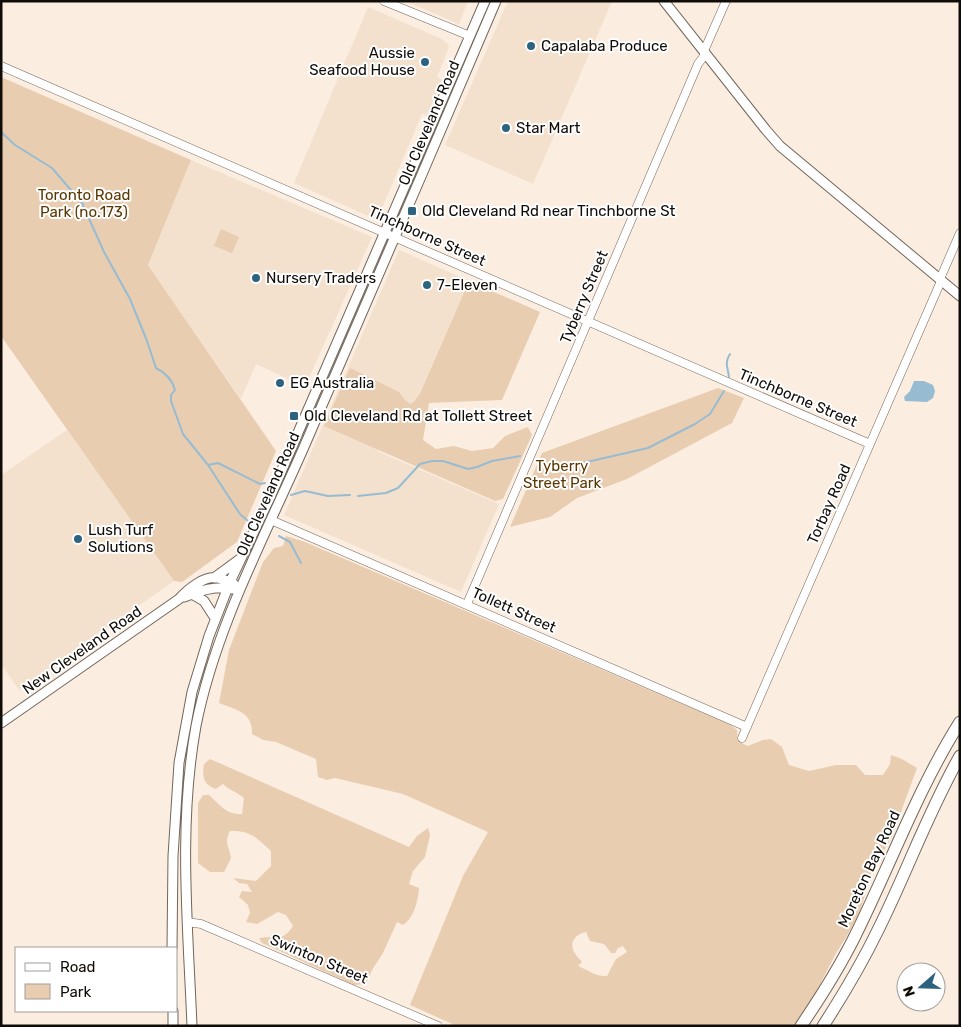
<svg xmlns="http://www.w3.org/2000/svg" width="961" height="1027" viewBox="0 0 961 1027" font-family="Rubik,sans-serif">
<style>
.built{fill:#f3e1ce}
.green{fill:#e9cdb1;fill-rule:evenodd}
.water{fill:#97bcd2}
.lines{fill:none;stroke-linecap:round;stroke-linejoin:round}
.stream{stroke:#97bcd2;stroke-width:2}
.minor-casing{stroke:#72665b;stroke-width:9}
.major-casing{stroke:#72665b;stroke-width:11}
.highway-casing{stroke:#72665b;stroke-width:13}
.minor{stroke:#fff;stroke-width:8}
.major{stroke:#fff;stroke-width:9}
.highway{stroke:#fff;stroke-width:11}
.poi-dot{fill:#2e637f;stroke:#fff;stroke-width:2}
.labels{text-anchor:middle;stroke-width:4;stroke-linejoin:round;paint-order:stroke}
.poi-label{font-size:15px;fill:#100c08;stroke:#fff;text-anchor:start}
.street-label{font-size:15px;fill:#100c08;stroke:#fff}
.park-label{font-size:15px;fill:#5b3601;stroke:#fff}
</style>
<rect width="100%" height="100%" fill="#fbede0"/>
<path class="built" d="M405 1H468L459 24Z
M508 1H612L533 184 445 145Z
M368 7 442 39 447 43 449 47 437 77 442 80 427 116 422 114 377 220 294 183Z
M191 160 372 237 305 387 256 364 241 399 148 265Z
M399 250 469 281 415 403 377 451 499 504 461 592 284 515Z
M67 430 174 581 19 690 1 664V475Z"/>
<path class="green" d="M1 77 191 160 148 265 276 451 237 542 182 582 174 581 1 336Z
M221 229 239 237 232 253 214 246Z
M469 281 540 312 502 400 429 403 423 440 436 449 454 446 472 451 493 448 505 436 528 427 532 435 503 499 495 501 324 426 350 368 399 392 405 400 410 404 414 402 420 393Z
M718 388 744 398 732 423 627 479 577 498 550 517 510 527 542 453Z
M286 536 305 542 731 725 737 730C737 740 738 742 748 746L763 740 771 739 782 747 789 765 809 771 836 765H856L865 775H883L890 764 891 755 902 759 917 768 891 839 872 870 859 916 835 955 808 1008 794 1026H457L410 1005 463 876 488 832 403 794 335 778 327 780 318 777 316 759 276 742 263 740 252 734C253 712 236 710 219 703L229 650 263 562 274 548 283 546ZM586 932 590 941 604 944 611 953H615L618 948 623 946 627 952 616 959 607 976C596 977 588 970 578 966L582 962C580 959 578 958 576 955 568 945 574 934 586 932Z
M210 759 409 847 417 836 428 828 430 835 425 857 413 871 409 884 419 888C418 901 414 918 403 925L397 922 383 953 372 970 366 984 354 985 262 943 259 938C276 935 282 943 293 926L286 915 278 912 257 924 246 922 250 913 248 905 239 897 242 891 252 892 247 884 239 883 233 878 256 881 271 866V851C257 838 250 830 230 831 224 843 229 846 231 858L224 872H210L198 863V803L203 795H209C219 804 226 815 242 814L244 798C237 792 229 790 223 784L216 789C203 785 202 776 204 764Z"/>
<path class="water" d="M914 381H924L933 385 935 391 933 398 927 402 905 401 904 397 910 391Z"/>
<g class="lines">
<path class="stream" d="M1 132 15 145 52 168 82 203 104 252 130 299 147 341 156 368C166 373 172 379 175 390L171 395V401L183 434 208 465 240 514 248 521
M729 377C728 368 724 363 730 354
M538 464 565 467 648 448 695 424 710 414 724 391
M208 465 218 463 260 484 265 483
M291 495 305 491 328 496 350 495
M358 496 386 493 398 488 420 464 432 461H443L468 469 477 467 492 461 520 456
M279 536 290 542 301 563"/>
<g class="minor-casing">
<path id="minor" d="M384 1 470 36
M1 66 870 444
M940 279 960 233
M271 520 747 727
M467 604 698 64 704 56V51L726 1
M742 738 941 281
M187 922 201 924 438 1026"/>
</g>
<g class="major-casing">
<path id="major" d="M664 1 766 130 780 146 960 296
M214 578 240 559
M192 594 204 601 215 618
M184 597C200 591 216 585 232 589
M1 723 179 599C188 589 205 575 218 578 224 579 229 582 234 584
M172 948 173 856 179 763 192 692 209 636 230 582 271 495 485 1
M173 1011V1026
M192 1026C188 926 178 825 196 726 215 629 264 538 304 447 368 299 433 150 496 1"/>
</g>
<g class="highway-casing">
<path id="highway" d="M801 1026C820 998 839 968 854 938 890 866 917 790 960 722
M823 1026C843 995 862 963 878 930 907 872 928 812 960 756"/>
</g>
<use href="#minor" class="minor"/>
<use href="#major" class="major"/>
<use href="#highway" class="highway"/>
</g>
<g class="poi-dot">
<circle cx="531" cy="46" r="5"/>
<circle cx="425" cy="62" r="5"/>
<circle cx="506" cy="128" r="5"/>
<rect x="407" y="206" width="10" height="10" rx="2.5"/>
<circle cx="256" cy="278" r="5"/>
<circle cx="427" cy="285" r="5"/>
<circle cx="280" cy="383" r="5"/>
<rect x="289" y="411" width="10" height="10" rx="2.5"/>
<circle cx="78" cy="539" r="5"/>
</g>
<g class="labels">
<g class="poi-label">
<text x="541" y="51">Capalaba Produce</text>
<text x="415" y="58" text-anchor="end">Aussie<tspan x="415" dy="17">Seafood House</tspan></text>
<text x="516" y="133">Star Mart</text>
<text x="422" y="216">Old Cleveland Rd near Tinchborne St</text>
<text x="266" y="283">Nursery Traders</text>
<text x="437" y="290">7-Eleven</text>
<text x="290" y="388">EG Australia</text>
<text x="304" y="421">Old Cleveland Rd at Tollett Street</text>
<text x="88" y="535">Lush Turf<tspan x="88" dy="17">Solutions</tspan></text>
</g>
<g class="street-label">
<text transform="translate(429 123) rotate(-67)" y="5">Old Cleveland Road</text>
<text transform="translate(427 236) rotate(24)" y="5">Tinchborne Street</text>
<text transform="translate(584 297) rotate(-67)" y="5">Tyberry Street</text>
<text transform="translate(798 398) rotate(23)" y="5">Tinchborne Street</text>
<text transform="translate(268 494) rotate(-66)" y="5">Old Cleveland Road</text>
<text transform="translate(829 504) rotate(-66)" y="5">Torbay Road</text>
<text transform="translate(514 610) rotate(24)" y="5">Tollett Street</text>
<text transform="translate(82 650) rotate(-35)" y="5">New Cleveland Road</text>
<text transform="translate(869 869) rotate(-65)" y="5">Moreton Bay Road</text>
<text transform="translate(319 959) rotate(23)" y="5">Swinton Street</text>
</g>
<g class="park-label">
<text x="84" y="200">Toronto Road<tspan x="84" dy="17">Park (no.173)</tspan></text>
<text x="562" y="471">Tyberry<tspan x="562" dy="17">Street Park</tspan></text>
</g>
</g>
<rect width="961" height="1027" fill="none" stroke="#100c08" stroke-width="5"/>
<rect x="15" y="947" width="162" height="65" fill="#ffffff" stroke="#9f9e9c"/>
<rect x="25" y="963" width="25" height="8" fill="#ffffff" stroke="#9f9e9c"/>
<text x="60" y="972" font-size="15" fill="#100c08">Road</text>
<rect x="25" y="984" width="25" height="15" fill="#e9cdb1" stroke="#9f9e9c"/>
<text x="60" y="997" font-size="15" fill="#100c08">Park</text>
<g transform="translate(921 987) rotate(250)"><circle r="24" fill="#ffffff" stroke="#9f9e9c"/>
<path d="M0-4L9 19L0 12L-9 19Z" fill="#2e637f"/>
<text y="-8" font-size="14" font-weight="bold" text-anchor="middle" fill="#100c08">N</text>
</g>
</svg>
